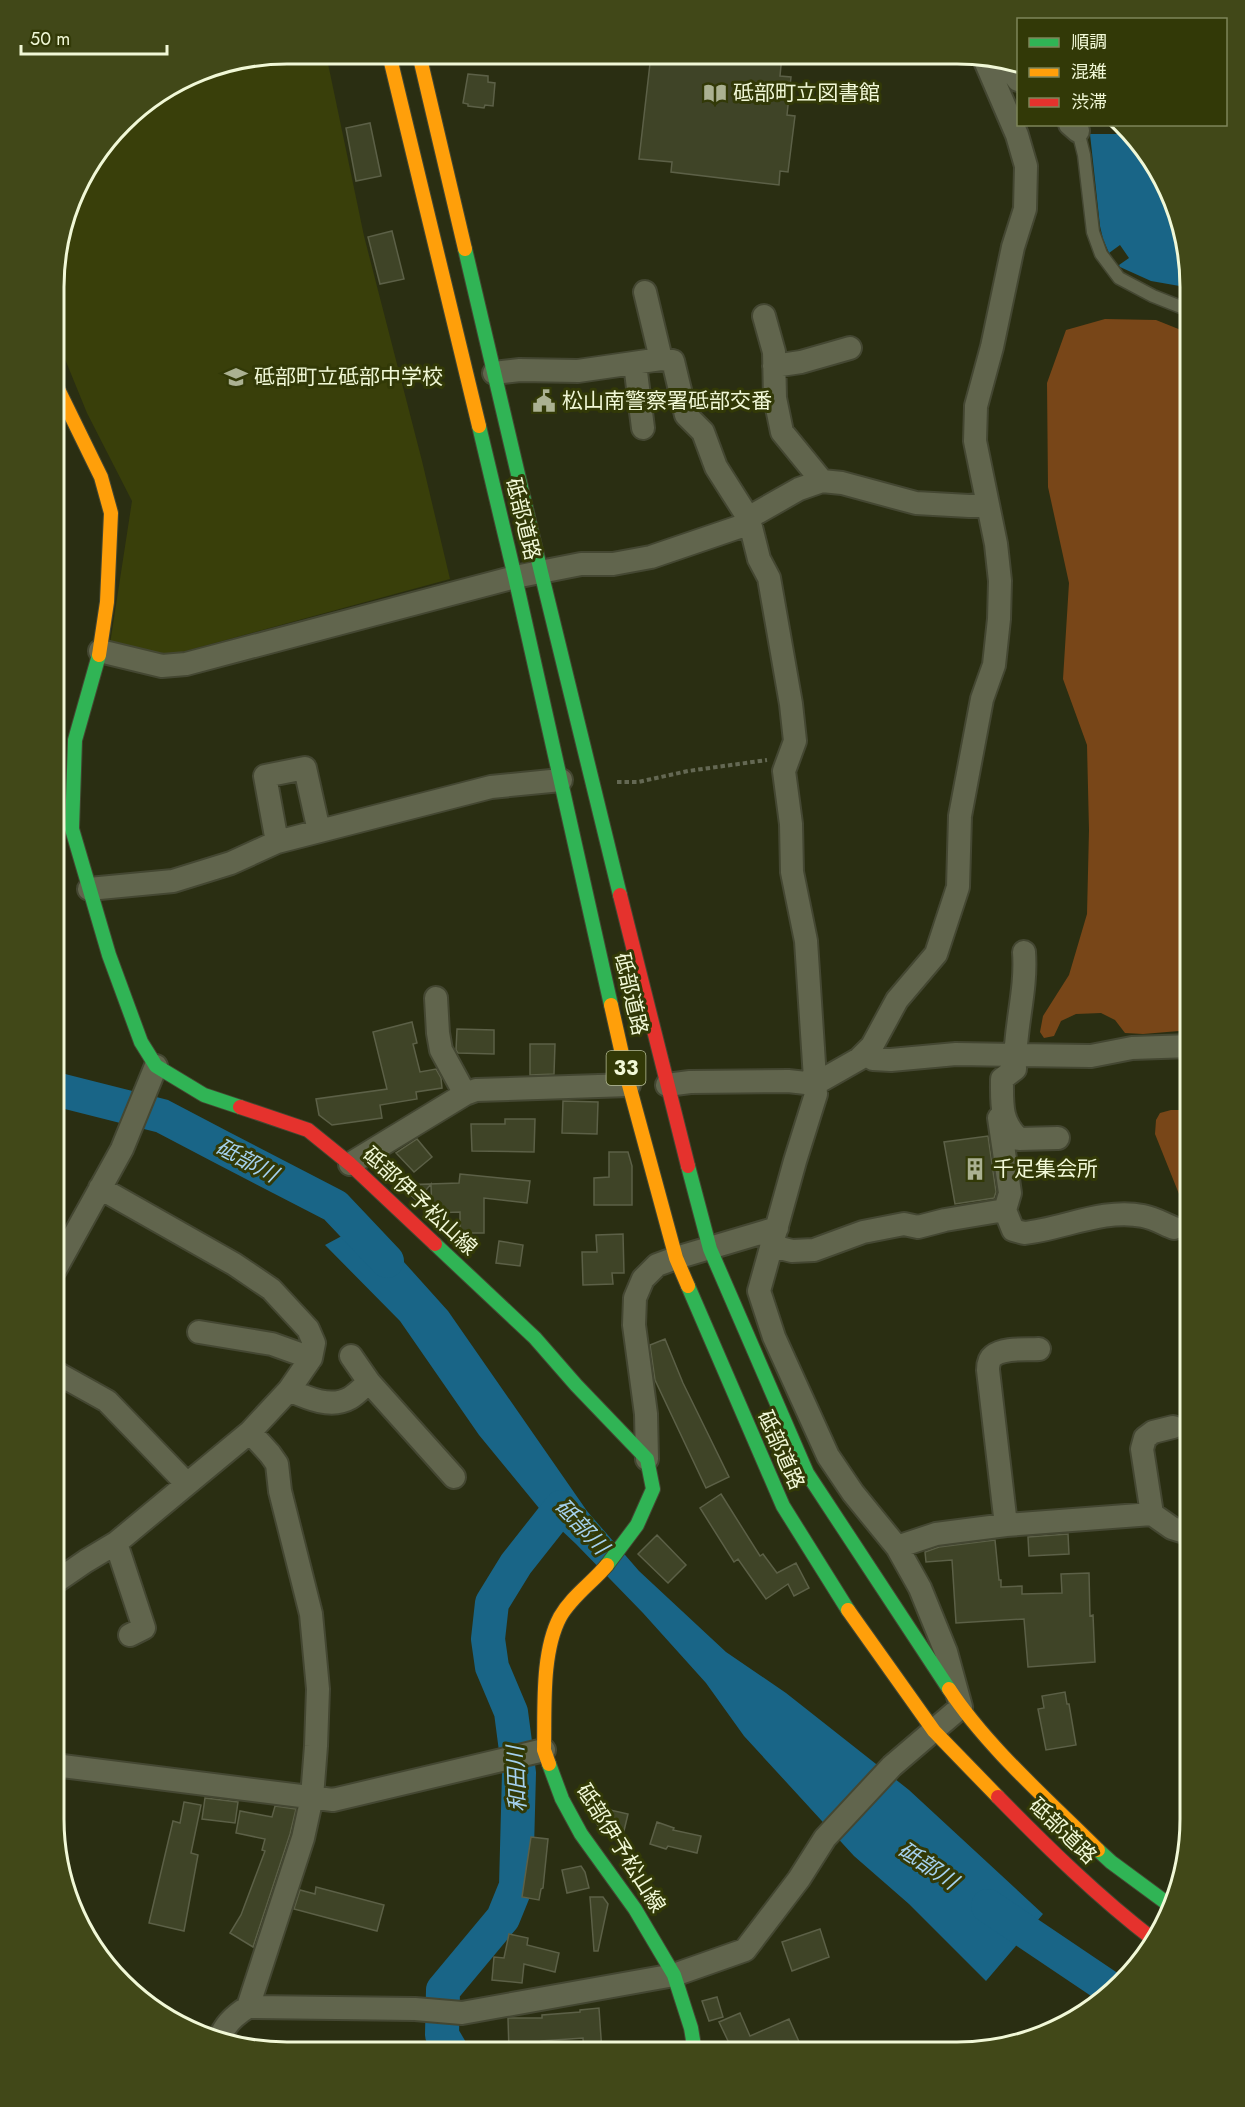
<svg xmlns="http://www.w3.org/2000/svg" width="1245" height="2107" viewBox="0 0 1245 2107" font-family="Jost,'Noto Sans JP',sans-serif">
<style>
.built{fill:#393f0a}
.forest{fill:#784618}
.water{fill:#196587}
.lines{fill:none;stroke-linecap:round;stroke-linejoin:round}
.river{stroke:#196587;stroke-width:34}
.building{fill:#3f4427;stroke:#5c6047;stroke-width:1.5}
.lane-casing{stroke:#444732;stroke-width:15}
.street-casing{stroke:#444732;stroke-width:26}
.fast-casing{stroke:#444732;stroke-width:16}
.slow-casing{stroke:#444732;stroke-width:16}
.jam-casing{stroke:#444732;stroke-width:16}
.path{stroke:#646853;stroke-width:4;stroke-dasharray:4.5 3;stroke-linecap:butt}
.lane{stroke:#61654d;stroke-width:12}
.street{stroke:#61654d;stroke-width:22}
.fast{stroke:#30b455;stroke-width:14}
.slow{stroke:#ff9f0a;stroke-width:14}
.jam{stroke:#e5322d;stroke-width:14}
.labels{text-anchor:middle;stroke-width:6;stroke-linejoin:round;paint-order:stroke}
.shield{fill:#323907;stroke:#b8bf99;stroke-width:1.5}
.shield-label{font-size:20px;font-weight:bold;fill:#f1f8d7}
.poi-label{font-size:21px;fill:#f1f8d7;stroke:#323907;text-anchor:start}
.street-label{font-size:21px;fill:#f1f8d7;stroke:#323907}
.water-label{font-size:22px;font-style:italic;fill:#a5d1ee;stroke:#323907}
.rim{fill:none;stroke:#f1f8d7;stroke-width:3}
</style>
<rect width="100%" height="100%" fill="#2a2e12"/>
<path class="built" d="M288 54H326L364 236 422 461 450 579 167 656 110 644 132 501 87 413 56 337V258L78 184 133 112 199 72Z"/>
<path class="forest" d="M1105 319 1156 320 1191 334V1030L1143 1034 1125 1033 1115 1020 1101 1013 1076 1014 1061 1021 1054 1036 1044 1038 1040 1032 1043 1016 1069 975 1087 914 1089 830 1087 745 1063 679 1069 583 1048 487 1047 383 1066 330Z
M1171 1110H1191V1224L1155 1134 1156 1120 1160 1113Z"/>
<path class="water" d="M1090 134H1131L1143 146 1173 199 1191 288 1151 281 1120 267 1119 265 1129 258 1120 245 1109 253 1103 239 1100 226Z
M368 1222 448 1311 587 1511 639 1571 726 1652 786 1693 909 1790 1043 1914 986 1981 909 1904 854 1856 744 1736 706 1683 643 1613 576 1544 543 1513 479 1435 400 1321 325 1245Z"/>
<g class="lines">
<path class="river" d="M55 1089 162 1116 223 1148 335 1206 387 1261
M988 1906 1114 1991
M452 2052 442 2035 443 1990 503 1918 516 1886 519 1773 511 1712 492 1667 488 1639 492 1603 516 1564 561 1507"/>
</g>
<path class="building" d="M651 55H782L780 76 791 77 787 115 795 116 788 172 780 171 779 185 671 172 672 162 639 159Z
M468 74 488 76V82L495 83 493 106 485 105 484 108 468 106V104L463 103Z
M370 123 381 176 356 181 346 128Z
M392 231 404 279 380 284 368 237Z
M412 1022 417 1043 413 1044 420 1072 436 1069 441 1078 442 1088 416 1092 417 1099 380 1105 382 1118 332 1125 319 1115 316 1099 387 1089 373 1032Z
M457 1029 494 1030V1054L458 1053 456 1050Z
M530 1044H555L554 1074 530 1075Z
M563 1101 598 1102 597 1134 562 1133Z
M505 1119H535L534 1152 472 1151 471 1124H505Z
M988 1136 996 1192 994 1198 955 1204 944 1142Z
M417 1139 432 1157 414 1172 396 1153Z
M609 1152H628L632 1166V1205H594V1178L609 1177Z
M460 1174 530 1181 527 1203 484 1198V1233H460V1212L432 1213 431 1184 417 1201 400 1185 459 1183Z
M623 1234 624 1273H612L613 1284 583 1285 582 1252H597L596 1235Z
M499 1241 523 1245 520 1266 496 1263Z
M665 1339 683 1383 729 1477 706 1488 655 1380 650 1345Z
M721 1494 760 1556 763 1554 777 1573 796 1563 809 1588 794 1596 788 1584 766 1599 738 1559 734 1562 700 1508Z
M1068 1534 1069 1554 1029 1556 1028 1537Z
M657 1535 686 1565 668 1583 638 1554Z
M995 1540 999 1580H1001V1587L1022 1586V1594L1062 1593 1061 1574 1089 1573 1090 1616 1093 1615 1095 1662 1028 1667 1024 1619 956 1623 952 1560 926 1562 925 1552 939 1547Z
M1065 1692 1067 1704H1069L1076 1745 1046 1750 1038 1709 1044 1708 1042 1696Z
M205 1798 238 1802 235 1823 202 1819Z
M184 1802 201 1805 191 1853 198 1855 184 1931 149 1923 173 1821 180 1823Z
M275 1806 296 1809 290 1834 253 1947 230 1933 241 1915 265 1851 262 1850 265 1839 236 1833 240 1811 272 1817Z
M597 1807 628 1814 623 1835 599 1827 594 1820Z
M657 1822 674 1828 673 1830 701 1836 697 1853 668 1846 666 1849 650 1844Z
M531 1837 548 1839 543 1888 541 1889 539 1900 522 1897Z
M581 1866 585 1872 589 1888 567 1893 562 1870Z
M316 1887 384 1905 377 1931 294 1909 300 1890 315 1894Z
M590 1897H603L608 1904 598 1951H594Z
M820 1929 829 1957 792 1971 782 1942Z
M509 1934 528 1938 527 1945 559 1953 555 1972 524 1964 522 1983 492 1980 494 1957 504 1958Z
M717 1997 723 2017 709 2021 702 2001Z
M599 2008 602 2052H584L583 2038 541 2041 542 2052H509L508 2018H542V2015L580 2012V2010Z
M740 2013 750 2036 789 2019 804 2053 713 2052 730 2045 719 2022Z"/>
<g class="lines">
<g class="lane-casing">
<path id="lane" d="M1078 131 1084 155 1093 232 1101 254 1119 278 1153 296 1191 311"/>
</g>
<g class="street-casing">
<path id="street" d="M1003 60 1018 80
M1070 124 1078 131
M645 292 661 359
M764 316 774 352 775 398 782 432 822 481
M635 364 643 428
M774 366 801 362 850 348
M100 651 162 666 186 664 515 577 581 564H613L651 557 742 526 755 514 799 489 822 481 842 483 916 503 969 506 987 504
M277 842 265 776 305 768 319 831
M89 889 173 881 231 863 277 842 491 787 561 780
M1024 952C1027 991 1014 1029 1015 1069L1002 1079C1002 1103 1000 1122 1019 1139L1058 1138
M436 998 438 1033 441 1050 465 1094
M866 1054 873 1059 891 1060 956 1054 1091 1056 1132 1048 1191 1046
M667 1085 690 1082 788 1081 815 1084 859 1059 872 1046 897 1000 936 954 958 887 960 816 982 699 994 665 999 619 1000 581 996 544 975 441 976 406 992 347 1013 247 1025 209 1026 166 1017 135 983 56
M999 1118 1010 1193 1005 1210
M350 1164 465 1094 476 1090 629 1085
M772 1246 792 1251 814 1250 863 1232 904 1224 918 1227 945 1220 1005 1210 1013 1230 1024 1233C1063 1229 1103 1208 1143 1216 1154 1218 1164 1224 1174 1228
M55 1270 122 1149 156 1066
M199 1332 272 1344 311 1358
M351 1356 369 1382 454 1477
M55 1372 107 1401 187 1484
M289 1390C307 1398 331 1409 350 1398 357 1394 363 1387 369 1382
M647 1459 646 1414 634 1325 635 1298 643 1279 657 1265 676 1258 777 1228
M1152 1514 1142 1449 1145 1438 1153 1432 1173 1427
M1006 1525 988 1370C988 1365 989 1359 993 1356 1004 1347 1026 1350 1039 1349
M116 1543 144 1628 130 1635
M897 1547 936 1534 1006 1525 1152 1514 1172 1528 1191 1534
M54 1583 86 1561 116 1543 250 1432 289 1390 311 1358 314 1343 308 1329 271 1289 234 1264 100 1188
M54 1765 333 1800 544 1750
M248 2007 303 1838 312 1797 316 1746 318 1689 311 1614 280 1491 277 1464 270 1454 250 1432
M219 2041C223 2025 235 2015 248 2007L415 2009 462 2013 674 1975 745 1950 799 1879 825 1838 892 1766 961 1707 946 1652 920 1588 897 1547 853 1493 828 1456 774 1337 759 1291 795 1161 816 1094 806 941 792 872 791 824 784 771 795 741 791 704 769 578 759 559 749 519 716 467 703 432 686 415 673 361 661 359 578 371 520 370 494 373"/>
</g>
<g class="fast-casing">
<path id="fast" d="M465 249 541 572 620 895
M479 426 515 577 611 1005
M99 655 75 740 72 829 109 955 141 1042 156 1066 204 1095 240 1107
M688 1166 710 1249 807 1473 949 1689
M435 1244 535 1338 576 1385 647 1459 653 1489 637 1525 607 1565
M688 1286 783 1506 848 1610
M549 1764 562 1799 581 1834 635 1909 674 1975 691 2028 695 2052
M1098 1850 1111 1862 1172 1907"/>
</g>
<g class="slow-casing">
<path id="slow" d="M389 54 479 426
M419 54 465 249
M56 385 101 477 111 513 107 602 99 655
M611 1005 629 1085 676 1258 688 1286
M848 1610 934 1731 998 1797
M949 1689C987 1747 1049 1801 1098 1850
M549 1764 544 1750C545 1709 541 1653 560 1617 572 1596 592 1583 607 1565"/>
</g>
<g class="jam-casing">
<path id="jam" d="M620 895 688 1166
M240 1107 308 1130 350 1164 435 1244
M998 1797C1047 1847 1098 1897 1154 1940"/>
</g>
<path class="path" d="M617 782H638L688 771 767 760"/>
<use href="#lane" class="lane"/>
<use href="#street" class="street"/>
<use href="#fast" class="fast"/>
<use href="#slow" class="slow"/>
<use href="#jam" class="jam"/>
</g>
<defs>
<g id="library-bare" transform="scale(1.8)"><path d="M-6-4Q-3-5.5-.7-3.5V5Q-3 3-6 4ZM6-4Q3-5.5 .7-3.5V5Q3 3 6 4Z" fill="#abb192" stroke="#323907" stroke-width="2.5" paint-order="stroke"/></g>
<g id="school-bare" transform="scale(1.8)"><path d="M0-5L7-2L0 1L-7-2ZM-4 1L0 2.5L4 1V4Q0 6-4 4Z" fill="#abb192" stroke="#323907" stroke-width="2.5" paint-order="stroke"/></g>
<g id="civic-bare" transform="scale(1.8)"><path d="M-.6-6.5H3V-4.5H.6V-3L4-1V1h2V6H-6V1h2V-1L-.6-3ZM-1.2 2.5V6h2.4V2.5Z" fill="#abb192" stroke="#323907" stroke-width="2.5" paint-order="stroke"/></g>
<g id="building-bare" transform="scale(1.8)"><path d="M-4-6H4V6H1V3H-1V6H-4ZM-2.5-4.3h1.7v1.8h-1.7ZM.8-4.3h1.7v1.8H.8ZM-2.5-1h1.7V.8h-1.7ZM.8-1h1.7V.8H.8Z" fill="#abb192" stroke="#323907" stroke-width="2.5" paint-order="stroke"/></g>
</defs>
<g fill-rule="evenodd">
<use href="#library-bare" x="715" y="93"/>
<use href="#school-bare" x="236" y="377"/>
<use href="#civic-bare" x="544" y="401"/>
<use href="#building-bare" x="975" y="1169"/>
</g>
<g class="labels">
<rect class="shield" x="606.5" y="1051" width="39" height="34" rx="4.5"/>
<g class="shield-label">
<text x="626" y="1075">33</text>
</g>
<g class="poi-label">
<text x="733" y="100">砥部町立図書館</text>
<text x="254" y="384">砥部町立砥部中学校</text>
<text x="562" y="408">松山南警察署砥部交番</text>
<text x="993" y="1176">千足集会所</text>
</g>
<g class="street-label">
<text transform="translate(523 519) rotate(76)" y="7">砥部道路</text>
<text transform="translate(631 994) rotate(77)" y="7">砥部道路</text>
<text transform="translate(420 1201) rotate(43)" y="7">砥部伊予松山線</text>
<text transform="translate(781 1450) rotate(66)" y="7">砥部道路</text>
<text transform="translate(1063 1831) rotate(44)" y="7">砥部道路</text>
<text transform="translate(621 1848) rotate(58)" y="7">砥部伊予松山線</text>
</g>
<g class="water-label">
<text transform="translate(247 1160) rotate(28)" y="8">砥部川</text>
<text transform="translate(582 1526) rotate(47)" y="8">砥部川</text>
<text transform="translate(516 1779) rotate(-92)" y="8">和田川</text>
<text transform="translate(928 1865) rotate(34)" y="8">砥部川</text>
</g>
</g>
<path d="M0 0H1245V2107H0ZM287 64H957A223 223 0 0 1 1180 287V1819A223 223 0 0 1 957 2042H287A223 223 0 0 1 64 1819V287A223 223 0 0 1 287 64Z" fill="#414818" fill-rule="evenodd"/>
<path class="rim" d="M287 64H957A223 223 0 0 1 1180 287V1819A223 223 0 0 1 957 2042H287A223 223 0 0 1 64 1819V287A223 223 0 0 1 287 64Z"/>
<rect x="1017" y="18" width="210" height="108" fill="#323907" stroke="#7e855a" stroke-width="1.5"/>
<rect x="1029" y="38" width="30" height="9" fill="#30b455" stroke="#7e855a" stroke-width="1.5"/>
<text x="1071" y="48" font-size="18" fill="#f1f8d7">順調</text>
<rect x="1029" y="68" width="30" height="9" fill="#ff9f0a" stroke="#7e855a" stroke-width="1.5"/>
<text x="1071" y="78" font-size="18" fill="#f1f8d7">混雑</text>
<rect x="1029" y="98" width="30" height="9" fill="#e5322d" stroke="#7e855a" stroke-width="1.5"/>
<text x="1071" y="108" font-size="18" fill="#f1f8d7">渋滞</text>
<path d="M21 45v9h146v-9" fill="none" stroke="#f1f8d7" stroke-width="3"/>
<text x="30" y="45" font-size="18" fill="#f1f8d7" stroke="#323907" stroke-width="4.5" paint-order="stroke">50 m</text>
</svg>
